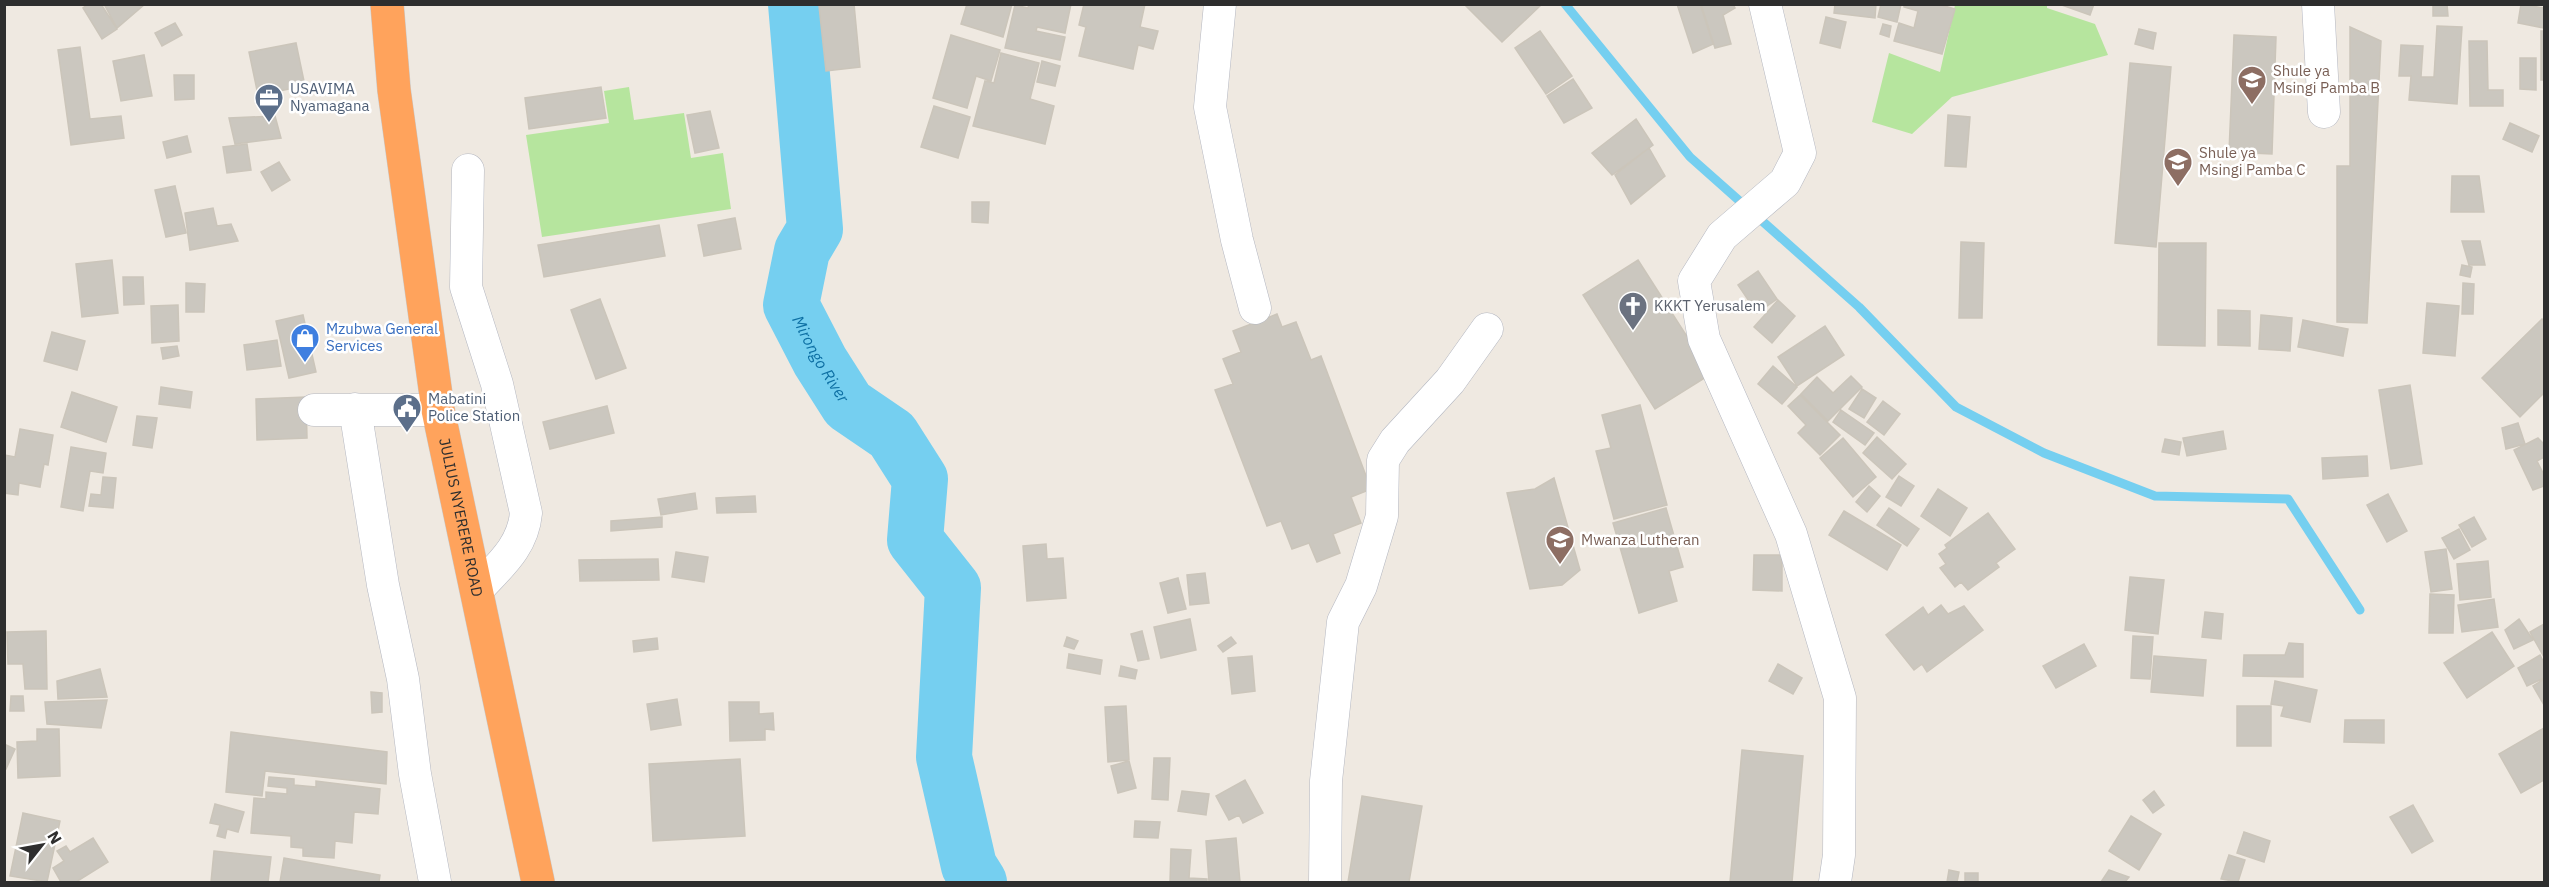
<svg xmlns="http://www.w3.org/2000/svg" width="2549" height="887" viewBox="0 0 2549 887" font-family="'IBM Plex Sans',sans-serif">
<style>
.green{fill:#b6e59e}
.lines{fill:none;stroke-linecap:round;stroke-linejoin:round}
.stream{stroke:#75cff0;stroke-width:9}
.river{stroke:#75cff0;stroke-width:56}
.building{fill:#cbc7bf;stroke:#cbc5ba;stroke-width:1.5}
.minor-casing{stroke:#b4b7c1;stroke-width:33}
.highway-casing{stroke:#c9c9c9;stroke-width:34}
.minor{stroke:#fff;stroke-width:32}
.highway{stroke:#ffa35c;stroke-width:33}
.labels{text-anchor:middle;stroke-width:5;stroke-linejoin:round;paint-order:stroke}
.education-label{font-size:15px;fill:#785e54;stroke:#fff;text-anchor:start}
.service-label{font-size:15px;fill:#4e5e75;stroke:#fff;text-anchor:start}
.worship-label{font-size:15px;fill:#5b616d;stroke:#fff;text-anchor:start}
.shop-label{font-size:15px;fill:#366cbe;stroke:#fff;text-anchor:start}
.street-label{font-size:15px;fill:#2e2e2e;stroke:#fff}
.water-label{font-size:16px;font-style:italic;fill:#0d6fa3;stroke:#fff}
</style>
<rect width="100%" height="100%" fill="#efe9e1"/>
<path class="green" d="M1955 5H2047V8L2095 24 2108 55 1952 97 1912 134 1872 122 1889 53 1940 72Z
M629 87 634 120 684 113 691 158 723 153 731 209 542 237 526 135 609 123 604 91Z"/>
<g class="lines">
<path class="stream" d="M1565 4 1690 157 1859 307 1956 407 2044 453 2155 496 2288 499 2360 610"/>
<path class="river" id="s1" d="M796 4 815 229 802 251 791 305 820 361 848 405 892 435 920 479 915 540 953 588 944 757 969 866 979 882"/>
</g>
<path class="building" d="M88 4H101L117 29 102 39 83 8Z
M104 4H145L117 28Z
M854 4 860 67 826 71 819 6Z
M967 4H1012L1003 37 961 24Z
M1029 4H1071L1065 33 1037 27 1036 31 1065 37 1060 60 1005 48 1015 5 1028 8Z
M1084 4H1145L1140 27 1158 31 1153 49 1138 45 1133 69 1079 56 1086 27 1079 25Z
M1464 4H1542L1502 42Z
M1677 4H1700L1713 44 1693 53Z
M1701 4H1733L1735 8 1723 15 1731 44 1715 48Z
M1835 4H1876L1875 18 1834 13Z
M1881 4H1901L1897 22 1878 17Z
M1904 4H1938L1955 9 1942 54 1894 41 1899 23 1914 28 1918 11 1904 7Z
M2059 4H2094L2090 15Z
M2433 4H2447L2448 16H2433Z
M2521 4 2544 8V28L2518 23Z
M1826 17 1846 22 1840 48 1820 43Z
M175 23 182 35 162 46 155 33Z
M1883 24 1891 26 1889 37 1880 34Z
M2437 26 2462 27 2457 104 2409 100 2411 76H2399L2401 45 2423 46 2421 77H2434Z
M2350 27 2381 41 2367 323 2337 322V166H2350Z
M2139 29 2156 33 2153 49 2135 44Z
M1540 31 1572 76 1546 94 1515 48Z
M2541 31H2544V80H2541Z
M951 35 1000 50 991 81 976 76 967 108 933 98Z
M2234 35 2276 37 2272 154 2229 152Z
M2469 41H2487L2488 90H2503V106H2470Z
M296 43 305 86 258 95 249 52Z
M80 47 90 119 121 116 124 138 71 145 58 50Z
M1001 53 1039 63 1030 99 1054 106 1045 144 973 126 985 81 994 83Z
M144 55 152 96 121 101 113 61Z
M2520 58H2536V90L2520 89Z
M1042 61 1060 66 1055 86 1037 82Z
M2130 63 2171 67 2156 247 2115 243Z
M174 75H194V99L175 100Z
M1573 79 1592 108 1564 123 1547 96Z
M601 87 606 118 529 129 525 98Z
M934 106 970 117 958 158 921 147Z
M710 111 719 148 695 153 687 115Z
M1948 115 1970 117 1966 167 1945 166Z
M275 116 281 138 235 144 229 118Z
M1636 119 1653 145 1612 175 1592 153Z
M2510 123 2539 136 2532 152 2503 139Z
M187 136 191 152 167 158 163 142Z
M247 144 251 170 227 173 223 147Z
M1649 148 1665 176 1631 204 1615 175Z
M279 162 290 180 272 191 261 172Z
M2452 176H2479L2484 212H2451Z
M175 186 186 233 166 237 155 190Z
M972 202H989L988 223 972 222Z
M213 208 217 226 231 224 238 241 190 250 185 213Z
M735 218 741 249 704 256 698 225Z
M659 225 665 256 544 277 538 245Z
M2462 241H2480L2485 265H2469Z
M1961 242 1984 243 1982 318H1959Z
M2159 243H2206L2205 346 2158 345Z
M112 260 118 313 82 317 76 264Z
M1638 260 1711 374 1655 409 1583 295Z
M2462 265 2472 267 2470 277 2460 275Z
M1758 271 1777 299 1757 313 1738 285Z
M123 277H143L144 304 124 305Z
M186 283 205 284 204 312H186Z
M2463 283 2474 284 2473 314H2462Z
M600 299 626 368 596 379 571 310Z
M1778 300 1795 316 1772 343 1754 327Z
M2427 303 2459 306 2455 356 2423 353Z
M178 305 179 341 152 343 151 306Z
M2218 310 2250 311V346L2218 345Z
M1277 314 1282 327 1296 322 1311 360 1321 356 1371 489 1351 497 1361 523 1333 534 1340 553 1317 562 1309 543 1292 549 1281 521 1267 526 1215 390 1233 384 1223 359 1241 352 1233 331Z
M303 315 316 372 289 378 276 321Z
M2261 315 2292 318 2290 351 2259 349Z
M2542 319 2544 322V393L2520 417 2482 378Z
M2303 320 2348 329 2343 356 2298 347Z
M1825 326 1844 355 1797 386 1778 357Z
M52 332 85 341 77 370 44 361Z
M277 340 281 366 247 370 244 345Z
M177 346 179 356 163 359 161 348Z
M1773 366 1797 387 1782 404 1758 384Z
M1851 376 1862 387 1828 421 1801 394 1817 377 1833 393Z
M2410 385 2422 464 2391 469 2379 390Z
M161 387 192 392 190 408 159 404Z
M1862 389 1876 398 1864 418 1849 409Z
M72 392 117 407 106 442 61 427Z
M1800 395 1840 435 1820 455 1798 433 1806 425 1788 406Z
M306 397 307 438 257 440 256 399Z
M1883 401 1900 414 1884 435 1867 422Z
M1640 405 1667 505 1614 519 1596 451 1611 448 1602 415Z
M607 406 614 433 550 449 543 422Z
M1841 410 1874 433 1865 445 1833 422Z
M137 416 157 418 152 448 133 445Z
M2518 423 2525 444 2506 449 2502 428Z
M20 429 53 435 48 465 44 464 40 487 19 483 18 495 4 493V455L15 457Z
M2223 431 2226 449 2187 456 2183 438Z
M1877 437 1906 464 1892 479 1863 453Z
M1843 438 1876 477 1853 497 1820 458Z
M2538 438 2544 444V457L2537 461 2544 475V486L2533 490 2514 450Z
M2165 439 2181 442 2179 455 2162 452Z
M71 447 106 453 103 473 90 471 83 511 61 507Z
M2367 456 2368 476 2323 479 2322 458Z
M1899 476 1914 486 1901 506 1886 497Z
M103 477 116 478 113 508 89 506 91 494 101 495Z
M1554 478 1580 570 1562 585 1530 589 1507 493 1535 489Z
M1869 486 1880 496 1867 512 1856 502Z
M1938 489 1967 508 1950 536 1921 516Z
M695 493 697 509 661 515 658 499Z
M2388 494 2407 531 2387 542 2367 505Z
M755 496 756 512 717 513 716 498Z
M1666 508 1683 567 1669 571 1677 601 1639 613 1613 523Z
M1889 508 1919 529 1907 546 1877 525Z
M1844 511 1901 545 1887 570 1829 535Z
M1988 513 2015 549 1996 563 1999 567 1968 590 1961 582 1955 587 1940 568 1946 564 1939 554 1947 548 1945 545Z
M662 517V527L611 531V521Z
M2474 517 2486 539 2472 547 2459 525Z
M2459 529 2470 550 2454 559 2442 538Z
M1046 544 1047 559 1063 558 1066 598 1027 601 1023 546Z
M2446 549 2452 589 2431 592 2425 552Z
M676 552 708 557 704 582 672 577Z
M1754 555H1782V591L1753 590Z
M658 559 659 580 580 581 579 560Z
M2488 561 2491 597 2460 600 2457 564Z
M1205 573 1209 603 1190 605 1187 575Z
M2130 577 2164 580 2158 634 2125 630Z
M1178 578 1186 609 1168 613 1160 583Z
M2430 594 2454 595 2453 633H2429Z
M2494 599 2498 627 2462 632 2458 605Z
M1941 605 1948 614 1964 606 1983 630 1927 672 1922 664 1914 670 1886 635 1923 607 1928 615Z
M2205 612 2223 614 2221 639 2202 637Z
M1190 619 1196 650 1161 658 1154 627Z
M2519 619 2533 640 2514 649 2505 630Z
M2544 624V657L2530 632Z
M46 631 47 689H25L23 664H8L7 632Z
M1142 631 1149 659 1138 661 1131 634Z
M2492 632 2514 666 2467 698 2444 663Z
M2133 636 2153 637 2150 679 2131 678Z
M1067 637 1078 641 1074 649 1064 646Z
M1231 637 1236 643 1223 652 1218 646Z
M657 638 658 649 634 652 633 641Z
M2289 643 2303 644V677L2243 676 2244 655H2285Z
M2084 644 2096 666 2056 688 2043 666Z
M1069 654 1102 660 1100 674 1067 668Z
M2540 655 2544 663V678L2527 686 2518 668Z
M1252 656 1255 691 1232 694 1228 658Z
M2154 656 2206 660 2203 696 2151 692Z
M1778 664 1802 678 1793 694 1769 681Z
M1121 666 1137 670 1135 679 1119 676Z
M100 669 107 697 58 699 57 681Z
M2544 679V705L2533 686Z
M2275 681 2317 690 2310 722 2281 716 2284 706 2271 704Z
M371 692 382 693V712L372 713Z
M11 696H23L24 711H10Z
M677 699 681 725 651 730 647 704Z
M107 700 101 728 47 724 45 702Z
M729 702H759V714L773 713 774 730 765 729V740L730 741Z
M1126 706 1129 760 1108 762 1105 707Z
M2237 706H2271V746H2237Z
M2345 720H2384V743L2344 742Z
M2544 728V780L2521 793 2499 754Z
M37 729H59L60 776 18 778 17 742 37 741Z
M231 732 387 752 386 784 265 771 262 796 226 792Z
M4 744 15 749 6 769 4 768Z
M1742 750 1803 756 1792 882H1730Z
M1154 758H1170L1168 800 1152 799Z
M740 759 745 836 653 841 649 764Z
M1129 761 1136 788 1118 793 1111 766Z
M269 777 294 779V785L316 787V781L380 789 378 814 354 812 352 843 335 841 334 858 303 856V848L291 847V836L251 833 254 798 266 799V792L287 794V788L268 786Z
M1245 780 1263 813 1243 823 1239 815 1229 820 1216 796Z
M1182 791 1209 794 1206 815 1178 811Z
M2154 791 2164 805 2153 813 2143 800Z
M1362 796 1422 806 1409 882H1348Z
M215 804 244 812 238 832 227 829 225 838 217 836 220 825 210 823Z
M2413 805 2433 841 2412 853 2390 817Z
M23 813 60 821 47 882 10 876Z
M2131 816 2161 834 2139 870 2109 851Z
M1135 821 1160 822 1158 838 1134 837Z
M2244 832 2270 841 2264 862 2237 853Z
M93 838 108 862 76 882H61L53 868 64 861 57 851 66 846 70 852Z
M1236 838 1240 882H1209L1206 841Z
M1171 849 1191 850 1189 878 1207 879V882H1170Z
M214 851 271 857 268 882H211Z
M2229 855 2245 860 2238 882 2221 879Z
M284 858 380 875 379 882H280Z
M1949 870 1959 872 1957 882H1947Z
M2109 870 2129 877 2125 882H2101Z
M1965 873H1978V882H1965Z"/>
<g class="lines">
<g class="minor-casing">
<path id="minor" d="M1220 4 1210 107 1237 240 1255 308
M1765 4 1800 153 1785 182 1722 236 1694 281 1704 339 1791 534 1840 698 1839 855 1835 882
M2318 4 2324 112
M468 170 466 287 497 384 526 513C523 547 499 566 477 590
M355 409 383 585 403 679 415 774 435 882
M314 410H438
M1325 882 1326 781 1343 622 1361 586 1382 516 1383 460 1395 441 1450 381 1487 329"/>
</g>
<g class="highway-casing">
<g id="highway">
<path id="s2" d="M387 4 394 90 438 410 538 882"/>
</g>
</g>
<use href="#minor" class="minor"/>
<use href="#highway" class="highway"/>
</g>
<defs>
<g id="school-pin" transform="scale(1.5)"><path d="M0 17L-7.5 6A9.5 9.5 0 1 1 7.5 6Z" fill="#8d6e63" stroke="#fff"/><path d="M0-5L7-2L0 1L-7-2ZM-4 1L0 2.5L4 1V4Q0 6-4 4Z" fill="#fff"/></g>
<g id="office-pin" transform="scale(1.5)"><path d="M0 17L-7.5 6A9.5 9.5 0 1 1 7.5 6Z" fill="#5c6f8a" stroke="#fff"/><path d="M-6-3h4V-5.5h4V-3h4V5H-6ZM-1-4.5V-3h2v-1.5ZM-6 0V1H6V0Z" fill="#fff"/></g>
<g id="church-pin" transform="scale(1.5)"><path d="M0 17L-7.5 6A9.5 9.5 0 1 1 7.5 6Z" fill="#6b7280" stroke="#fff"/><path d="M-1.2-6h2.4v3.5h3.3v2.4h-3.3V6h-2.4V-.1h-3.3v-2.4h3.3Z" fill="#fff"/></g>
<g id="shop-pin" transform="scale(1.5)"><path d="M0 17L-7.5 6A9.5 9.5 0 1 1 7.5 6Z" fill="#3f7fe0" stroke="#fff"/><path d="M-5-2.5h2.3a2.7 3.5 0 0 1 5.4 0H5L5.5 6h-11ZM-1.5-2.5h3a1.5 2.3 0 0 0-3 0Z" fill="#fff"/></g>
<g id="civic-pin" transform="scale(1.5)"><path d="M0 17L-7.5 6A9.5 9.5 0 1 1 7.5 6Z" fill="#5c6f8a" stroke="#fff"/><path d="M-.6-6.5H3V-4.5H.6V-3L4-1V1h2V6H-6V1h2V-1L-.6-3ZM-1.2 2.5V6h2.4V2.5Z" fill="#fff"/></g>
</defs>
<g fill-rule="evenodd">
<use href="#school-pin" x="2252" y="80"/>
<use href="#office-pin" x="269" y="98"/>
<use href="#school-pin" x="2178" y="162"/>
<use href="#church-pin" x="1633" y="306"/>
<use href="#shop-pin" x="305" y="338"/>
<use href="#civic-pin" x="407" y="408"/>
<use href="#school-pin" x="1560" y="540"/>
</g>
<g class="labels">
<g class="education-label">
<text x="2273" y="76">Shule ya<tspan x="2273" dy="17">Msingi Pamba B</tspan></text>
<text x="2199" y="158">Shule ya<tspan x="2199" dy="17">Msingi Pamba C</tspan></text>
<text x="1581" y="545">Mwanza Lutheran</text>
</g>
<g class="service-label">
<text x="290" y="94">USAVIMA<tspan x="290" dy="17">Nyamagana</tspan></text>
<text x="428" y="404">Mabatini<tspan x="428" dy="17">Police Station</tspan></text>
</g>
<g class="worship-label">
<text x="1654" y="311">KKKT Yerusalem</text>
</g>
<g class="shop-label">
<text x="326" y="334">Mzubwa General<tspan x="326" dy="17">Services</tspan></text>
</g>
<g class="street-label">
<text dy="5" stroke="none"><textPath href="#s2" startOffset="519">JULIUS NYERERE ROAD</textPath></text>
</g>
<g class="water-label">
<text dy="6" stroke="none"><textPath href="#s1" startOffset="368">Mirongo River</textPath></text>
</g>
</g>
<rect width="2549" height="887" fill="none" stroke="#2e2e2e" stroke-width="12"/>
<g transform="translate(42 845) rotate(59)" stroke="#ffffff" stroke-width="4.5" paint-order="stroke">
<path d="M0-4.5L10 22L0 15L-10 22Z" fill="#2e2e2e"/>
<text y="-9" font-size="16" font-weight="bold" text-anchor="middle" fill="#2e2e2e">N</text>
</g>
</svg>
